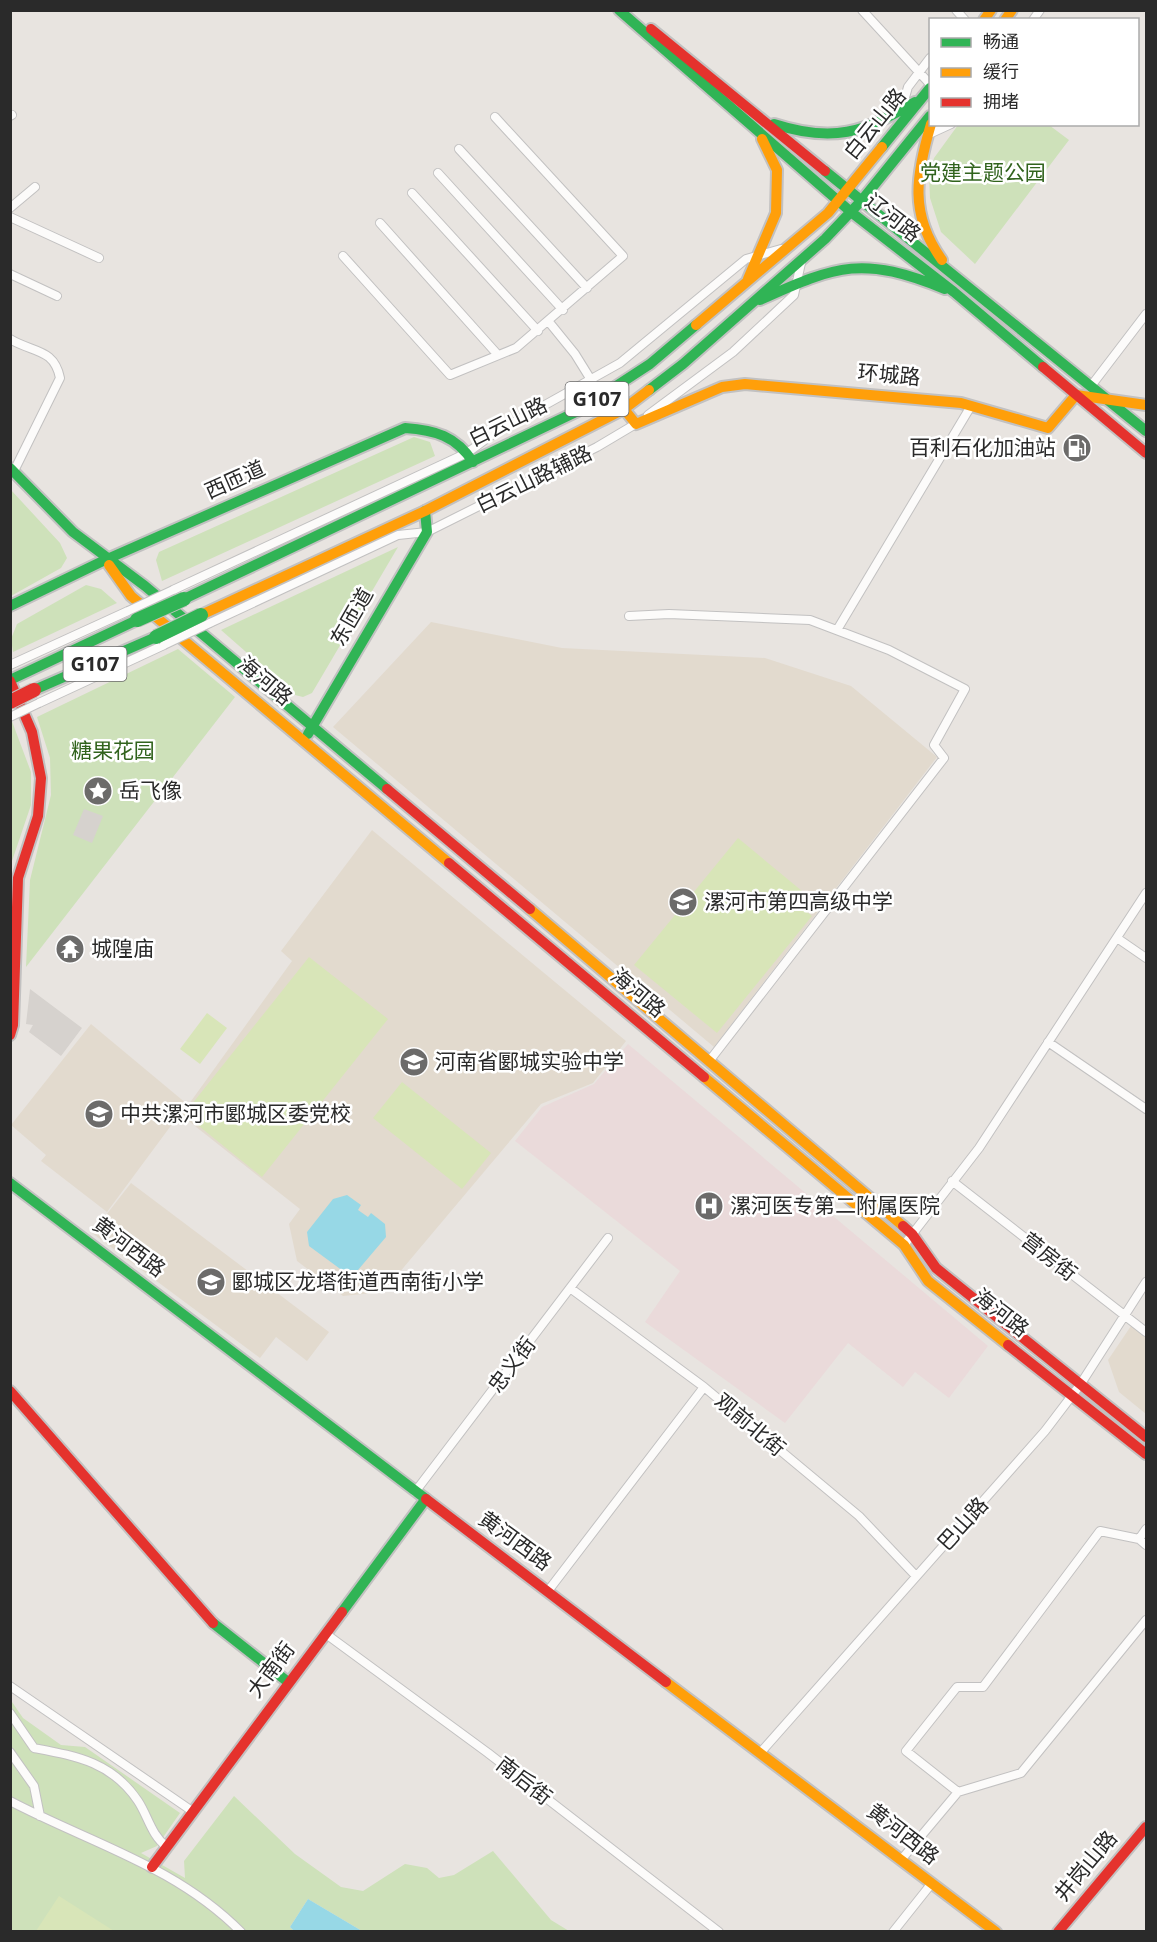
<svg xmlns="http://www.w3.org/2000/svg" width="1157" height="1942" viewBox="0 0 1157 1942" font-family="'Open Sans','Noto Sans SC',sans-serif">
<style>
.education{fill:#e2dace}
.medical{fill:#eadada}
.green{fill:#cee1ba}
.pitch{fill:#d8e5b8}
.plaza{fill:#d6d2ce}
.water{fill:#97d8e6}
.lines{fill:none;stroke-linecap:round;stroke-linejoin:round}
.street-casing{stroke:#c2c1c1;stroke-width:10}
.fast-casing{stroke:#c2c1c1;stroke-width:14}
.slow-casing{stroke:#c2c1c1;stroke-width:14}
.jam-casing{stroke:#c2c1c1;stroke-width:14}
.street{stroke:#fcfbfa;stroke-width:8}
.fast{stroke:#30b455;stroke-width:10}
.slow{stroke:#ff9f0a;stroke-width:10}
.jam{stroke:#e5322d;stroke-width:10}
.street-bridge-casing{stroke:#c2c1c1;stroke-width:10;stroke-linecap:butt}
.fast-bridge-casing{stroke:#c4c3c1;stroke-width:16;stroke-linecap:butt}
.jam-bridge-casing{stroke:#c4c3c1;stroke-width:16;stroke-linecap:butt}
.street-bridge{stroke:#fcfbfa;stroke-width:8}
.fast-bridge{stroke:#30b455;stroke-width:14}
.jam-bridge{stroke:#e5322d;stroke-width:14}
.labels{text-anchor:middle;stroke-width:5;stroke-linejoin:round;paint-order:stroke}
.shield{fill:#fff;stroke:#6a6a6a;stroke-width:1.5}
.shield-label{font-size:20px;font-weight:bold;fill:#2a2a2a}
.street-label{font-size:21px;fill:#2a2a2a;stroke:#fff}
.park-label{font-size:21px;fill:#31631d;stroke:#fff}
.poi-label{font-size:21px;fill:#2a2a2a;stroke:#fff;text-anchor:start}
</style>
<rect width="100%" height="100%" fill="#e8e4e0"/>
<path class="education" d="M431 622 562 648 765 658 851 686 937 757 714 1047 333 727Z
M372 830 626 1041 593 1083 541 1104 383 1292 343 1296 297 1261 289 1224 300 1209 181 1115 292 961 281 951Z
M91 1024 187 1104 107 1212 41 1161 46 1155 11 1125Z
M131 1183 329 1332 307 1361 276 1337 260 1358 92 1233Z
M1131 1326 1146 1338V1414L1119 1392 1108 1360Z"/>
<path class="medical" d="M628 1044 988 1346 949 1398 915 1372 903 1387 848 1343 785 1423 645 1322 680 1271 515 1141 542 1107 594 1084Z"/>
<path class="green" d="M958 125H1049L1069 140 975 264 941 232 930 198 929 176 934 158Z
M414 437 430 442 435 456 162 581 156 560 159 552Z
M11 490 60 543 67 558 61 568 11 596Z
M398 547 312 693 303 697 295 695 221 630Z
M86 585 101 589 117 603 13 652 11 639 17 624Z
M178 649 235 697 26 967 30 880 51 795 50 758 37 717Z
M10 716 31 772V805L11 864Z
M10 1699 23 1718 61 1745 85 1747 180 1813 157 1846 141 1853 185 1878 184 1861 234 1796 295 1854 341 1887 363 1891 405 1864 427 1868 439 1878 454 1875 493 1851 551 1920 569 1931H362L308 1899 290 1927 294 1931H11Z"/>
<path class="pitch" d="M738 838 802 891 794 902 812 916 717 1033 634 965Z
M309 957 388 1019 262 1177 184 1114Z
M207 1013 227 1028 200 1064 180 1049Z
M402 1082 491 1153 462 1189 373 1118Z
M59 1896 114 1931H36Z"/>
<path class="plaza" d="M84 809 103 816 92 843 73 835Z
M30 989 82 1028 61 1056 29 1032 33 1025 26 1024Z"/>
<path class="water" d="M347 1195 361 1205 358 1210 368 1217 371 1213 385 1224 386 1237 358 1270 343 1271 309 1246 307 1232 333 1199Z
M308 1899 362 1931H294L290 1927Z"/>
<g class="lines">
<g class="street-casing">
<path id="street" d="M862 10 930 84
M956 10 965 20
M1033 20 1040 10
M901 111 908 87 930 58
M10 116 12 115
M927 135 951 124
M459 149 587 288
M438 173 563 310
M412 193 538 331
M10 208 35 187
M10 217 99 258
M380 223 498 355
M343 256 450 375 516 348 623 256 495 117
M10 274 57 296
M549 322 575 354 601 396
M10 339C33 353 54 348 60 378L14 471
M1091 386 1146 314
M648 415 733 352 794 295 801 263
M173 590 467 453 493 434 620 363 746 259 781 249
M629 616 669 614 810 620 889 650 965 689 934 745 944 758 710 1060
M210 623 398 535 427 532 597 447 639 422
M837 630 971 406
M10 665 128 611
M39 703 164 645
M1117 938 1146 958
M1048 1042 1146 1109
M952 1181 1146 1332
M904 1245 979 1148 1146 893
M570 1288 704 1387 859 1516 916 1576
M415 1492 608 1238
M1139 1539 1146 1529
M548 1591 704 1387
M326 1634 488 1753 719 1932
M10 1686 192 1811
M10 1713 34 1748C76 1756 112 1762 138 1801 148 1816 151 1835 167 1847
M10 1752 34 1786 40 1816
M761 1752 1045 1431 1080 1385 1146 1282
M958 1792 906 1751 957 1687H983L1100 1531 1139 1539 1146 1545
M10 1801C90 1843 176 1866 241 1932
M901 1860 958 1792 1021 1773 1146 1620
M893 1932 932 1883"/>
</g>
<g class="fast-casing">
<path id="fast" d="M619 10 851 212 954 292 1043 367
M774 124C833 143 863 133 915 102
M882 147 930 88
M825 171 1146 431
M760 300C839 264 863 256 945 289
M649 390 683 364 825 239 862 200 930 116
M10 468 73 532 145 586 387 789
M184 599 578 411 650 364 696 325
M10 606 105 560 405 428C435 430 456 436 473 462
M10 680 137 620
M34 690 156 637
M308 734 427 532 425 511
M10 1183 426 1499
M342 1612 425 1500
M213 1623 288 1682"/>
</g>
<g class="slow-casing">
<path id="slow" d="M984 20 991 10
M1005 20 1012 10
M931 124C916 175 909 214 942 260
M748 279 776 213 777 170 762 139
M696 325 828 213 882 147
M624 409 636 424 722 387 745 384 961 403 1048 428 1076 395 1146 405
M109 565 131 596 449 863
M201 615 425 511 624 409 649 390
M530 909 903 1226
M704 1077 904 1245 928 1281 1008 1345
M666 1682 996 1932"/>
</g>
<g class="jam-casing">
<path id="jam" d="M651 29 825 171
M1043 367 1146 453
M10 681 32 732 41 778 38 816 18 878 13 1025 10 1035
M387 789 530 909
M449 863 704 1077
M903 1226 912 1234 936 1268 1146 1437
M1008 1345 1146 1454
M10 1391 213 1623
M426 1499 666 1682
M152 1867 342 1612
M1058 1932 1146 1827"/>
</g>
<use href="#street" class="street"/>
<use href="#fast" class="fast"/>
<use href="#slow" class="slow"/>
<use href="#jam" class="jam"/>
<g class="street-bridge-casing">
<path id="street-bridge" d="M128 611 173 590
M164 645 210 623
M10 717 39 703"/>
</g>
<g class="fast-bridge-casing">
<path id="fast-bridge" d="M137 620 184 599
M156 637 201 615"/>
</g>
<g class="jam-bridge-casing">
<path id="jam-bridge" d="M10 702 34 690"/>
</g>
<use href="#street-bridge" class="street-bridge"/>
<use href="#fast-bridge" class="fast-bridge"/>
<use href="#jam-bridge" class="jam-bridge"/>
</g>
<defs>
<g id="fuel-disc" transform="scale(1.5)"><circle r="9.5" fill="#6c6b6a" stroke="#fff"/><path d="M-5.5-6h7V0h2V4h1.3V-2.5L3-4.5l.8-.8L6-3V5H2.5V1h-1V6h-7ZM-4.2-4.7v3.2H.2V-4.7Z" fill="#fff"/></g>
<g id="sight-disc" transform="scale(1.5)"><circle r="9.5" fill="#6c6b6a" stroke="#fff"/><path d="M0-6L1.8-2.2L6-1.7L2.9 1.2L3.7 5.4L0 3.3L-3.7 5.4L-2.9 1.2L-6-1.7L-1.8-2.2Z" fill="#fff"/></g>
<g id="school-disc" transform="scale(1.5)"><circle r="9.5" fill="#6c6b6a" stroke="#fff"/><path d="M0-5L7-2L0 1L-7-2ZM-4 1L0 2.5L4 1V4Q0 6-4 4Z" fill="#fff"/></g>
<g id="temple-disc" transform="scale(1.5)"><circle r="9.5" fill="#6c6b6a" stroke="#fff"/><path d="M0-6L5-2H3V0L6.5 2.5H4V6H1.5V3h-3V6H-4V2.5H-6.5L-3 0V-2H-5Z" fill="#fff"/></g>
<g id="hospital-disc" transform="scale(1.5)"><circle r="9.5" fill="#6c6b6a" stroke="#fff"/><path d="M-5-5h3v3.5h4V-5h3V5h-3V1.5h-4V5h-3Z" fill="#fff"/></g>
</defs>
<g fill-rule="evenodd">
<use href="#fuel-disc" x="1077" y="448"/>
<use href="#sight-disc" x="98" y="791"/>
<use href="#school-disc" x="683" y="902"/>
<use href="#temple-disc" x="70" y="949"/>
<use href="#school-disc" x="414" y="1062"/>
<use href="#school-disc" x="99" y="1114"/>
<use href="#hospital-disc" x="709" y="1206"/>
<use href="#school-disc" x="211" y="1282"/>
</g>
<g class="labels">
<g class="shield">
<rect x="565.5" y="382" width="63" height="34" rx="4.5"/>
<rect x="63.5" y="647" width="63" height="34" rx="4.5"/>
</g>
<g class="shield-label">
<text x="597" y="406">G107</text>
<text x="95" y="671">G107</text>
</g>
<g class="street-label">
<text transform="translate(875 124) rotate(-51)" y="7">白云山路</text>
<text transform="translate(893 218) rotate(38)" y="7">辽河路</text>
<text transform="translate(889 375) rotate(5)" y="7">环城路</text>
<text transform="translate(508 422) rotate(-26)" y="7">白云山路</text>
<text transform="translate(534 479) rotate(-26)" y="7">白云山路辅路</text>
<text transform="translate(235 480) rotate(-24)" y="7">西匝道</text>
<text transform="translate(352 617) rotate(-60)" y="7">东匝道</text>
<text transform="translate(265 681) rotate(40)" y="7">海河路</text>
<text transform="translate(638 993) rotate(40)" y="7">海河路</text>
<text transform="translate(129 1247) rotate(37)" y="7">黄河西路</text>
<text transform="translate(1049 1257) rotate(38)" y="7">营房街</text>
<text transform="translate(1001 1313) rotate(38)" y="7">海河路</text>
<text transform="translate(512 1365) rotate(-53)" y="7">忠义街</text>
<text transform="translate(750 1425) rotate(40)" y="7">观前北街</text>
<text transform="translate(963 1524) rotate(-48)" y="7">巴山路</text>
<text transform="translate(515 1541) rotate(36)" y="7">黄河西路</text>
<text transform="translate(271 1670) rotate(-53)" y="7">大南街</text>
<text transform="translate(524 1781) rotate(38)" y="7">南后街</text>
<text transform="translate(903 1834) rotate(38)" y="7">黄河西路</text>
<text transform="translate(1086 1866) rotate(-50)" y="7">井岗山路</text>
</g>
<g class="park-label">
<text x="983" y="180">党建主题公园</text>
<text x="113" y="758">糖果花园</text>
</g>
<g class="poi-label">
<text x="1056" y="455" text-anchor="end">百利石化加油站</text>
<text x="119" y="798">岳飞像</text>
<text x="704" y="909">漯河市第四高级中学</text>
<text x="91" y="956">城隍庙</text>
<text x="435" y="1069">河南省郾城实验中学</text>
<text x="120" y="1121">中共漯河市郾城区委党校</text>
<text x="730" y="1213">漯河医专第二附属医院</text>
<text x="232" y="1289">郾城区龙塔街道西南街小学</text>
</g>
</g>
<rect width="1157" height="1942" fill="none" stroke="#2a2a2a" stroke-width="24"/>
<rect x="929" y="18" width="210" height="108" fill="#ffffff" stroke="#aaaaaa" stroke-width="1.5"/>
<rect x="941" y="38" width="30" height="9" fill="#30b455" stroke="#aaaaaa" stroke-width="1.5"/>
<text x="983" y="48" font-size="18" fill="#2a2a2a">畅通</text>
<rect x="941" y="68" width="30" height="9" fill="#ff9f0a" stroke="#aaaaaa" stroke-width="1.5"/>
<text x="983" y="78" font-size="18" fill="#2a2a2a">缓行</text>
<rect x="941" y="98" width="30" height="9" fill="#e5322d" stroke="#aaaaaa" stroke-width="1.5"/>
<text x="983" y="108" font-size="18" fill="#2a2a2a">拥堵</text>
</svg>
